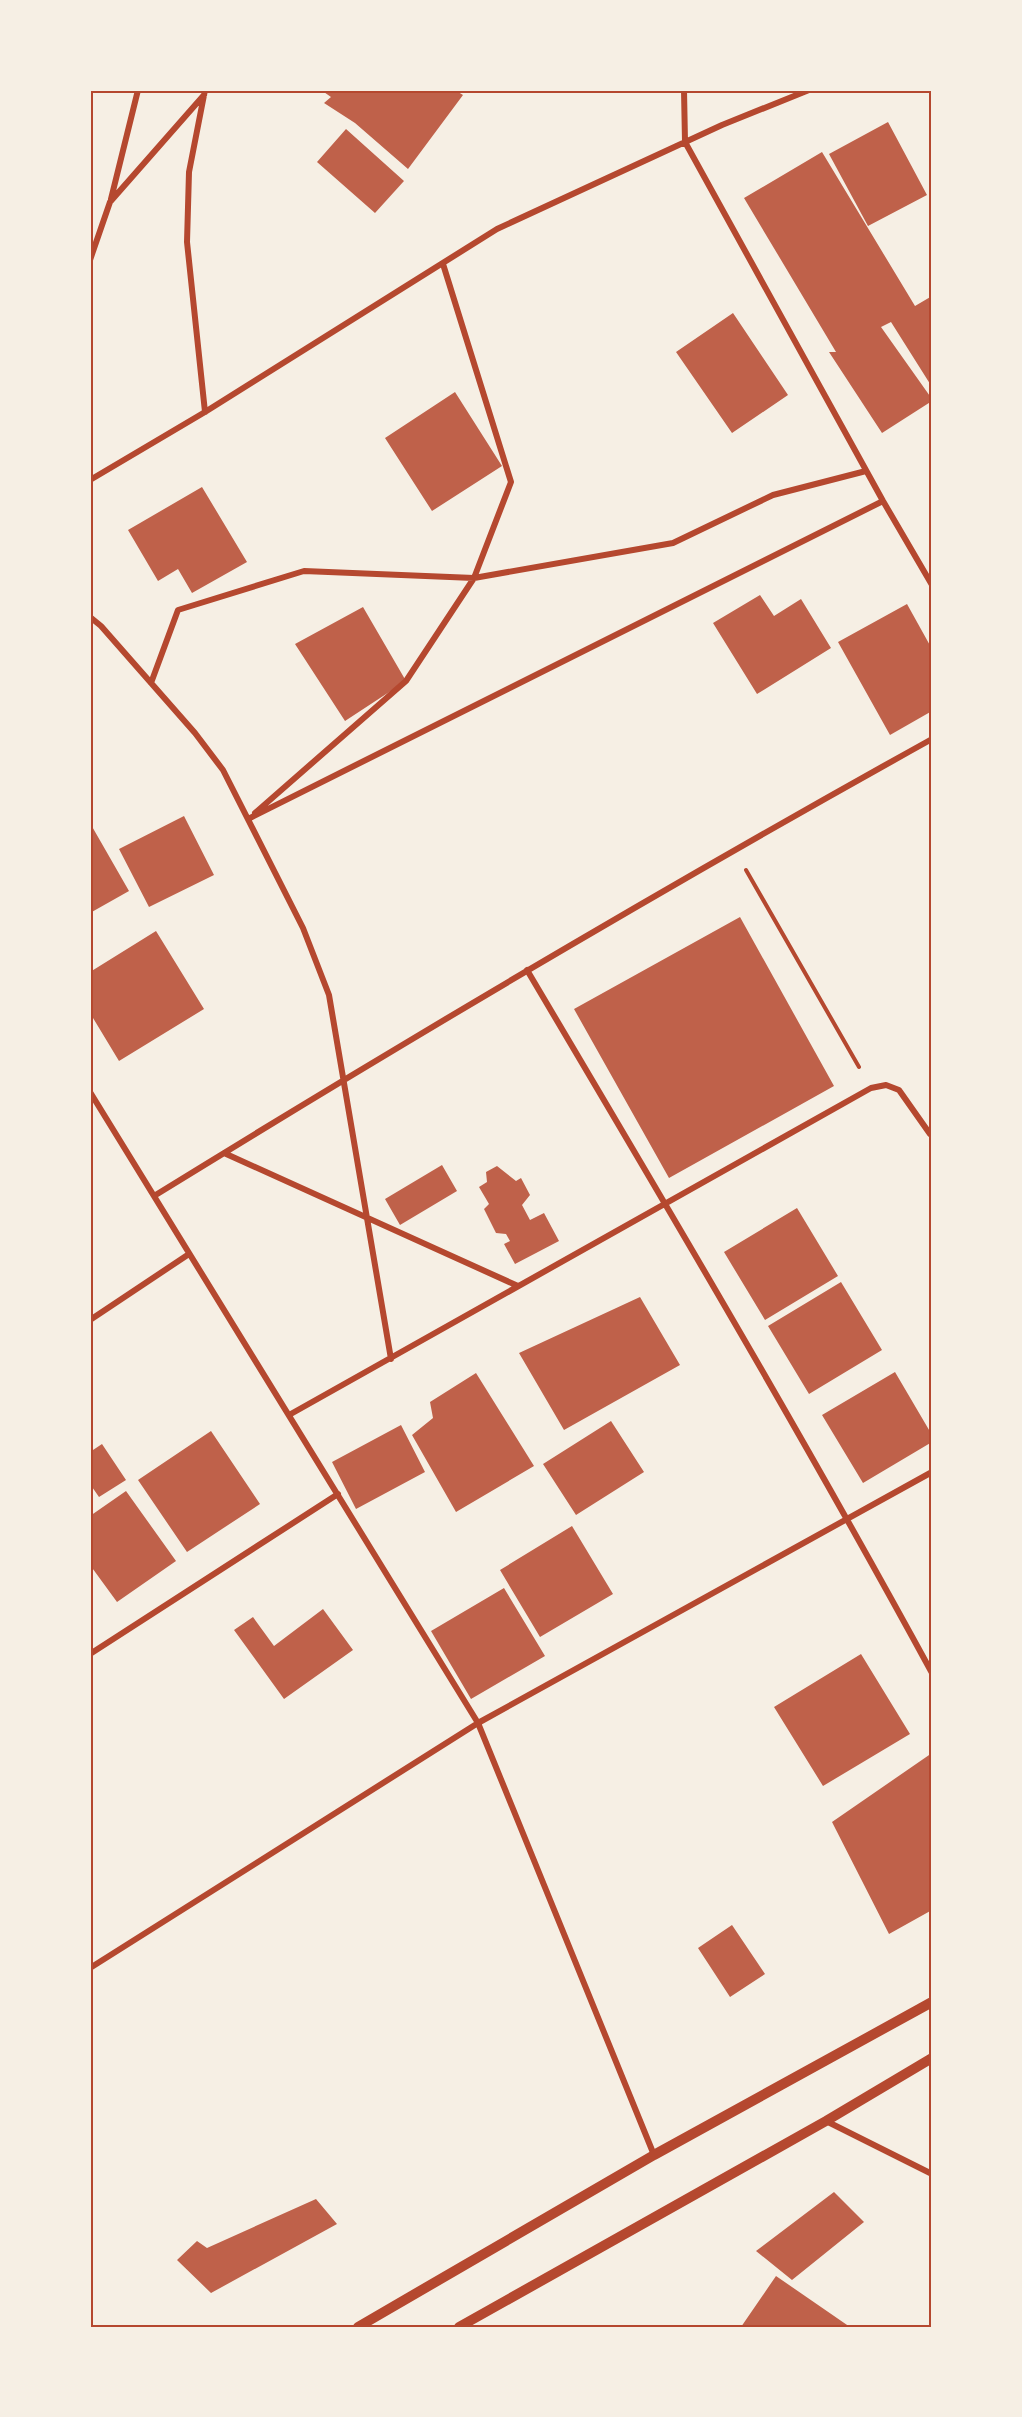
<svg xmlns="http://www.w3.org/2000/svg" width="1022" height="2417" viewBox="0 0 1022 2417" font-family="Overpass,sans-serif">
<style>
.building{fill:#bf614a}
.lines{fill:none;stroke-linecap:round;stroke-linejoin:round}
.path{stroke:#b5482f;stroke-width:4}
.minor{stroke:#b5482f;stroke-width:6}
.tertiary{stroke:#b5482f;stroke-width:10}
.neatline{fill:none;stroke:#b5482f;stroke-width:2}
</style>
<rect width="100%" height="100%" fill="#f6efe4"/>
<path class="building" d="M321 90H455L463 95 408 169 355 123 324 103 331 97Z
M888 122 927 195 868 226 829 154Z
M346 129 404 181 375 213 317 162Z
M822 152 915 306 932 296V387L891 322 881 327 932 399V401L882 433 829 352H836L744 198Z
M733 313 788 395 732 433 676 352Z
M455 392 502 466 432 511 385 438Z
M202 487 247 562 192 593 178 569 158 581 128 530Z
M760 595 774 616 801 599 831 648 757 694 713 623Z
M907 604 932 649V711L890 735 838 642Z
M363 607 406 681 345 721 295 644Z
M184 816 214 875 149 907 119 849Z
M90 823 129 891 90 913Z
M740 917 834 1086 669 1178 574 1009Z
M156 931 204 1009 119 1061 90 1013V972Z
M442 1165 457 1191 400 1225 385 1199Z
M497 1166 516 1181 521 1178 530 1195 522 1205 530 1220 544 1213 559 1241 515 1264 504 1244 510 1241 506 1234 496 1233 484 1209 489 1204 479 1187 487 1182 486 1172Z
M797 1208 838 1276 765 1320 724 1252Z
M841 1282 882 1350 809 1394 768 1326Z
M640 1297 680 1365 564 1430 519 1353Z
M895 1372 932 1435V1442L863 1483 822 1415Z
M476 1373 534 1466 456 1512 412 1435 433 1418 430 1402Z
M611 1421 644 1472 576 1515 543 1464Z
M401 1425 425 1472 356 1509 332 1462Z
M211 1431 260 1504 187 1552 138 1480Z
M102 1444 126 1480 99 1497 90 1484V1452Z
M126 1491 176 1561 117 1602 90 1565V1516Z
M572 1526 613 1594 540 1637 500 1570Z
M504 1588 545 1656 471 1699 431 1631Z
M323 1609 353 1650 284 1699 234 1630 253 1617 274 1646Z
M861 1654 910 1734 823 1786 774 1707Z
M932 1753V1910L889 1934 832 1822Z
M732 1925 765 1974 730 1997 698 1948Z
M834 2192 864 2222 792 2280 756 2251Z
M316 2199 337 2224 211 2293 177 2260 197 2241 207 2248Z
M776 2276 850 2327H741Z"/>
<g class="lines">
<path class="path" d="M746 870 859 1067"/>
<path class="minor" d="M684 90 685 142 883 501 932 585
M931 90 932 92
M111 199 138 90
M90 260 110 202 204 95
M205 412 187 242 189 172 205 90
M90 480 205 412 497 229 722 125 809 90
M90 617 101 626 195 733 223 770 303 928 329 995 391 1359
M151 683 178 610 304 571 474 578 673 543 773 495 866 471
M255 813 406 681 474 578 511 482 443 264
M248 819 883 501
M527 970C665 1203 803 1436 932 1673
M90 1092 478 1723 654 2155
M224 1153 518 1286
M154 1196C410 1038 669 885 932 739
M90 1320 189 1254
M289 1415 871 1088 886 1085 899 1090 930 1134 932 1133
M90 1654 338 1494
M90 1968 478 1723 932 1472
M826 2121 932 2174"/>
<path class="tertiary" d="M358 2327 654 2155 932 2002
M459 2327 826 2121 932 2058"/>
</g>
<rect width="1022" height="2417" fill="none" stroke="#f6efe4" stroke-width="183"/>
<rect x="92" y="92" width="838" height="2234" class="neatline"/>
</svg>
